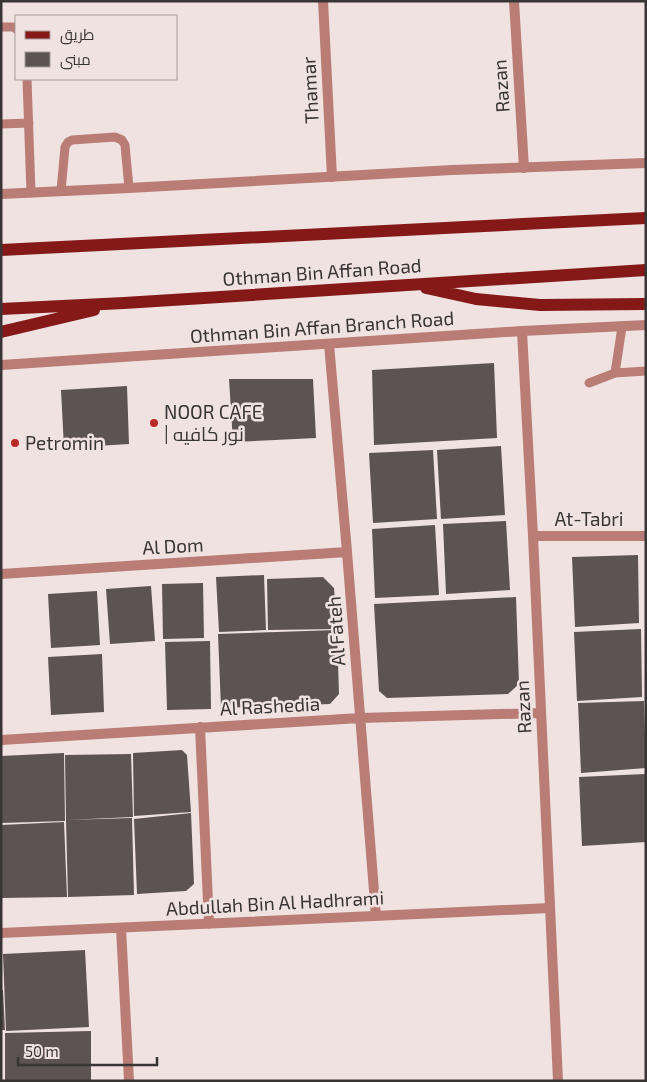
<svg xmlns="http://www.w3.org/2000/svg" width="647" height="1082" viewBox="0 0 647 1082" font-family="'Exo 2',Cairo,sans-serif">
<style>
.building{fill:#5d5352}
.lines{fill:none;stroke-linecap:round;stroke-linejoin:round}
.service{stroke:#b97d76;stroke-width:9}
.minor{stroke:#b97d76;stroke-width:10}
.tertiary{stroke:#b97d76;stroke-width:10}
.primary{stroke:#851918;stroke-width:12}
.poi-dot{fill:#b92928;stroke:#efe2e1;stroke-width:2}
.labels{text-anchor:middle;stroke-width:5;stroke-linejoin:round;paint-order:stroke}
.street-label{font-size:19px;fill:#3a3535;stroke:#efe2e1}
.poi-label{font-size:19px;fill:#3a3535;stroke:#efe2e1;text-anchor:start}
</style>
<rect width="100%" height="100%" fill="#efe2e1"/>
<path class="building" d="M494 363 497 438 374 445 372 370Z
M229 379H313L316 438 233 442Z
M127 386 129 444 64 448 61 390Z
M501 446 505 515 441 519 437 450Z
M433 450 437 519 373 523 369 453Z
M506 521 510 590 446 594 443 524Z
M435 525 439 595 375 598 372 529Z
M638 555 639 623 575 627 572 557Z
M264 575 266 630 219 632 216 577Z
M323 577 334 588 337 629 268 630 267 579Z
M203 583 204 638 163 639 162 584Z
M151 586 155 641 110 644 106 589Z
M97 591 100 645 51 648 48 594Z
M516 597 519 684 508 694 387 698 379 691 374 604Z
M641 629 642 697 577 701 574 632Z
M337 630 339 694 330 704 221 708 218 634Z
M210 641 211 709 167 710 165 642Z
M102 654 104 712 51 715 48 657Z
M644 701 646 768 581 773 578 703Z
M182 750 187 755 191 812 134 816 133 753Z
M64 753 65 821 1 823V756Z
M131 754 133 817 66 820 65 755Z
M645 774 646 842 582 846 579 777Z
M191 813 194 884 186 891 137 894 134 819Z
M132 818 134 895 68 897 66 820Z
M64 822 67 897 1 898V825Z
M85 950 89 1027 6 1031 3 954Z
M1 990H3L5 1030H1Z
M91 1031V1081H5V1033Z"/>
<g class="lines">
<path class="service" d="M1 27H14L16 29
M27 79 31 193
M1 124 29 123
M61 191 65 147 68 142 72 140 115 137 122 140 125 145 129 188
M615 373 622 327
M589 383 615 373 646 371"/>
<path class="minor" d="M323 1 332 177
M514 1 524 168
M522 331 533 536 558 1081
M329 344 347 552 376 916
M533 536H646
M1 574 347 552
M200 727 209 924
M1 740 360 718 541 713
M121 928 129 1081
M1 933 550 908"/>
<path class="tertiary" d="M1 194 129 188 452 170 646 163
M1 365 522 331 646 325"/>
<path class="primary" d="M1 250 646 218
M426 288 476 299 540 305 646 304
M1 309 124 303 646 270
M1 332 94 310"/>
</g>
<g class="poi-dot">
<circle cx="154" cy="423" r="5"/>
<circle cx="15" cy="443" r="5"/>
</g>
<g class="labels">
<g class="street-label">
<text transform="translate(501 86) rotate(-94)" y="7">Razan</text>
<text transform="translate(310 90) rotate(-93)" y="7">Thamar</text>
<text transform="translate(322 272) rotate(-4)" y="7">Othman Bin Affan Road</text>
<text transform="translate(322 327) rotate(-4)" y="7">Othman Bin Affan Branch Road</text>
<text x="589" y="526">At-Tabri</text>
<text transform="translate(173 546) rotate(-3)" y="7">Al Dom</text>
<text transform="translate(336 631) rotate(-94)" y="7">Al Fateh</text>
<text transform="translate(270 706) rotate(-3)" y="7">Al Rashedia</text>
<text transform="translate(523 707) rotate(-93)" y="7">Razan</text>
<text transform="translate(275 903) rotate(-3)" y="7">Abdullah Bin Al Hadhrami</text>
</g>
<g class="poi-label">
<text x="164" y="419">NOOR CAFE<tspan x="164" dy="22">| نور كافيه</tspan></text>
<text x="25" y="450">Petromin</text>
</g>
</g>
<rect width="647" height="1082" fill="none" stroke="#3a3535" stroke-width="5"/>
<rect x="15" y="15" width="162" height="65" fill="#efe2e1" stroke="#a79d9c"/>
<rect x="25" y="31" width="25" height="8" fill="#851918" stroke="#a79d9c"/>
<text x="60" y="40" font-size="15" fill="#3a3535">طريق</text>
<rect x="25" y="52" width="25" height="15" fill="#5d5352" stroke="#a79d9c"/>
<text x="60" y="65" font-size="15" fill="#3a3535">مبنى</text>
<path d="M18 1057v8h139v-8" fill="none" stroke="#3a3535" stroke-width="2.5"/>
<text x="25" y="1057" font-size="15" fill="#3a3535" stroke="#efe2e1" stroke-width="4" paint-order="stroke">50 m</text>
</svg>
